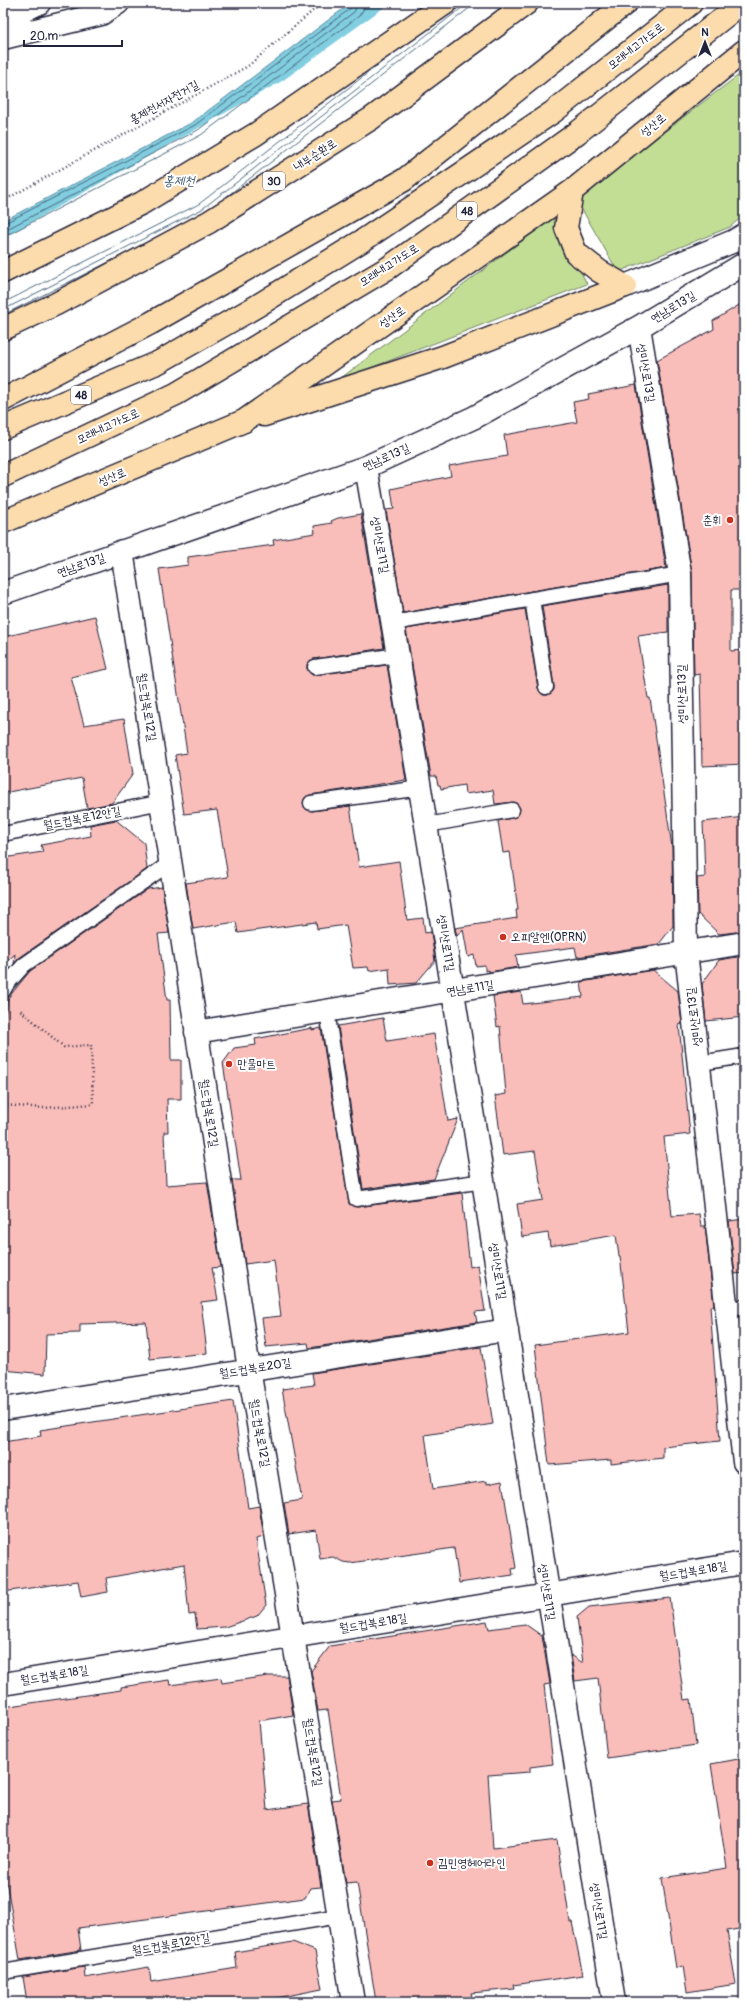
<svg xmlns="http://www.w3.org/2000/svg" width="747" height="2005" viewBox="0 0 747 2005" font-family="Pangolin,'Poor Story',sans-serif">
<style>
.green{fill:#c2de95;stroke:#728068}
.water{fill:#81cee0;stroke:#5b899e}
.pier{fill:#fff}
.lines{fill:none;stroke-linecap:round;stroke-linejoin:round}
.shore{stroke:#48677d;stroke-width:1}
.building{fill:#fabeba;stroke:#22223b}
.lane-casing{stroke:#22223b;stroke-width:17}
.street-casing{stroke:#22223b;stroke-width:25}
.secondary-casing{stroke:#22223b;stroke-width:25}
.primary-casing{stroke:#22223b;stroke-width:25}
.highway-casing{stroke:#22223b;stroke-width:25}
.path{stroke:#22223b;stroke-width:2.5;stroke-dasharray:1 3;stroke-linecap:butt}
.lane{stroke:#fff;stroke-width:14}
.street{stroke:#fff;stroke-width:22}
.secondary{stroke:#fff;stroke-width:22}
.primary{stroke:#fcdcac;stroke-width:22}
.highway{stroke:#fcdcac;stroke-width:22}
.poi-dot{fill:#c8321e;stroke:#fff;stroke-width:1.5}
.labels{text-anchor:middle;stroke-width:4;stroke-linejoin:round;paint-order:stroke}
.shield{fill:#fff;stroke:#646476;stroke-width:1}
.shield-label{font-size:11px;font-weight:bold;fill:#22223b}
.street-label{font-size:12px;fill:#22223b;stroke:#fff}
.poi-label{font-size:12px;fill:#22223b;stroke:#fff;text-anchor:start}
.water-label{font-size:13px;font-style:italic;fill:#435e75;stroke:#fff}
</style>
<rect width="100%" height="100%" fill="#fff"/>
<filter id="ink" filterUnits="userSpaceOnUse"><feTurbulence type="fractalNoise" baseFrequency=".025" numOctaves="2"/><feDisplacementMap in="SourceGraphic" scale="8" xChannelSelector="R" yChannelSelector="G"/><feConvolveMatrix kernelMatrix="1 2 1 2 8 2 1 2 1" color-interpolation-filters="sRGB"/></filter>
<g filter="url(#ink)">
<path class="green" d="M744 71V215L730 227 618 272 576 199Z
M553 217 587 284 337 381Z"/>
<path class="water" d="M351 3H483L3 320V221L193 122Z"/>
<path class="pier" d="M390 3H485L208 219 3 322V238L282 81Z"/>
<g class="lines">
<path class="shore" d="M226 197 476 3
M3 224 195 125 351 8 353 3
M3 229 9 228 198 130 354 12 358 3
M3 235 11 233 201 135 359 16 363 10 364 3
M3 303 199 204 387 58
M3 310 202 209 468 3
M3 315 113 260"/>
</g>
<path class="building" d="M744 302V590H731V651L744 650V764L702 766 700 674 694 675 692 572 657 360 714 329 713 321Z
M636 385 666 568 403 613 386 510 394 509 391 489 451 476 449 466 507 456 504 435 577 422 573 402 589 399 588 394Z
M361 514 384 648 314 659 307 664V669L312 675H316L387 665 406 780 310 795 306 797 303 804 305 808 312 811 350 806 359 867 399 861 407 920 423 918 425 933 431 932 435 961 416 983 390 985 389 968 369 971 368 967 353 968 346 925 317 929 316 922 238 933 236 922 193 929 186 883 228 877 217 810 184 814 175 755 187 753 159 569 188 565V557L274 545 273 540 315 533 314 526 332 523 331 521 338 518Z
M668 585V632L638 636 648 698H650L672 847 673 926 659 944 577 957 575 947 516 955 518 967 489 972V970L485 971V965L476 966 474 955 468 957 463 929 457 936 455 928 517 918 516 910H518L510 852 503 853 498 821 517 817 520 808 515 802 495 804 493 790 465 794 464 785 441 789 440 785H438L436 776H431L406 629 525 609 538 688 543 695H548L554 690V686L542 606Z
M95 616 108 669 71 677 84 725 124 719 133 774 112 803 87 808 82 778 3 793V637Z
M744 817V931L719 934 698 914 697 878 705 877 703 822Z
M116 820 144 843 147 869 19 958 14 964 15 954 3 965V858L43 852 41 845 91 836 90 825Z
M162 887 169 933 158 934 167 1000H170L171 1060H181V1099H167L168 1132H164L166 1185 207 1182 221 1267 212 1268 218 1300 201 1302 207 1353 150 1359 146 1322 80 1324V1333L46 1334 45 1374 3 1370V1026L8 998 30 971 148 889Z
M744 956V1017L706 1021 702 984 719 960Z
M653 970 678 991 682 1024 679 1025 690 1134 664 1137 672 1216 699 1214 701 1226H705L714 1306H710L720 1441 663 1447V1458L611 1464V1460L549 1465 535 1345 629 1332 620 1256H619L616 1235 550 1246 548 1233 522 1237 517 1204 543 1200 535 1151 503 1155 495 1096 506 1094 500 1026 497 1027 493 996 521 992 523 1004 583 997 581 982Z
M383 1018 387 1041 434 1034 448 1121 458 1119 434 1179 363 1189 338 1026Z
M312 1028V1030L321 1028 349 1204 357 1207 462 1193 470 1267 478 1265 485 1311 475 1312 477 1322 309 1348 308 1343 266 1347 262 1318 281 1316 274 1260 245 1264 232 1180H241L223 1063 234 1048 256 1045 255 1039Z
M744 1219V1273L735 1274 729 1221Z
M481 1347 493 1424 425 1435 433 1489 487 1481V1484L502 1481 516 1568 512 1569 513 1575 459 1583 454 1548 350 1563 343 1562 333 1557 320 1559 316 1530 289 1534 284 1503 302 1500 282 1389 314 1385 312 1373Z
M233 1401 248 1508 259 1506 264 1537 256 1539 266 1605 257 1616 225 1627 197 1629 195 1614 189 1615 184 1564 106 1578 108 1592 81 1597 78 1581 3 1592V1442L41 1436 40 1430Z
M670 1598 684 1700 691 1699 696 1745 607 1758 598 1678 575 1681 571 1655 583 1663 577 1617 589 1607Z
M487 1621 489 1629 525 1624 542 1636 550 1684 544 1685 553 1764 530 1767V1772L488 1775 493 1848 557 1840 570 1922H572L583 1975 513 1985 514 1989 471 1993 473 2002H376L357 1882 346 1883 332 1800 341 1799 328 1710 318 1711 311 1671 330 1646Z
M268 1676H287L293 1715 259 1721 267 1810 308 1804 321 1887 310 1888 305 1898 78 1928 81 1950 20 1960 6 1880H3V1707L121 1690V1687L169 1680 170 1685 221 1678 222 1683Z
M744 1758V1928L727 1931 736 1984 687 1992 683 1966 676 1968 662 1878 727 1868 711 1764Z
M293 1942 315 1951 322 1989 256 2002H27L23 1977 84 1967 85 1978 149 1967 151 1982 237 1968 235 1952Z"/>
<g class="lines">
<g class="lane-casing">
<path id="lane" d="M532 599 546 687
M393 623 680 574
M315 667 398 655
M311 803 421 788
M427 825 512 810
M3 834 162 802
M3 991 7 984 24 965 170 863
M327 1011 356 1199 484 1181
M700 1063 744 1056
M728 1309 744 1307
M3 1972 339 1916"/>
</g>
<g class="street-casing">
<path id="street" d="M625 286 734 241 744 235
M639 327 680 574 686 952 744 1462
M366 467C454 977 530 1490 614 2002
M122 551 249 1369 353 2002
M3 593 366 467 475 417 639 327 744 264
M196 1032 744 943
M3 1409 507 1330
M3 1684 744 1563"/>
</g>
<g class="secondary-casing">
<path id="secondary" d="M3 21 39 3
M3 38 101 14 118 3"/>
</g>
<g class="primary-casing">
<path id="primary" d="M572 191 566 228 576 253 599 271 625 286
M3 400 151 323 404 180 626 3
M264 415 443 357 625 286
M3 428 159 362 257 306 365 239 553 112 691 3
M3 476 176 394 388 268 577 133 742 3
M3 522 244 421 572 191 744 51"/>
</g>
<g class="highway-casing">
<path id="highway" d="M3 272 142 203 256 134 446 3
M3 329 56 304 209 222 372 118 527 3"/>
</g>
<path class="path" d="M3 201 248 66 322 3
M3 1105 44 1108 93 1104 91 1045 64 1047 19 1009"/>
<use href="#lane" class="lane"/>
<use href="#street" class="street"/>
<use href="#secondary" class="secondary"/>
<use href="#primary" class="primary"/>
<use href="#highway" class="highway"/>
</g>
</g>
<g class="poi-dot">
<circle cx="730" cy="520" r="4"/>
<circle cx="503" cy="937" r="4"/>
<circle cx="229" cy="1064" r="4"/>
<circle cx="430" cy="1863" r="4"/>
</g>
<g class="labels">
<g class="shield">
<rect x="263" y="172" width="22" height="18" rx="3"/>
<rect x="457" y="202" width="20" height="18" rx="3"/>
<rect x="71" y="386" width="20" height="18" rx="3"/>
</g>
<g class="shield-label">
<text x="274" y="185">30</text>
<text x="467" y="215">48</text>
<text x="81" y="399">48</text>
</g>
<g class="street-label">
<text transform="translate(636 46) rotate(-38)" y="4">모래내고가도로</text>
<text transform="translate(164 102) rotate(-29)" y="4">홍제천서자전거길</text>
<text transform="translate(653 125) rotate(-39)" y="4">성산로</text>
<text transform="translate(315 155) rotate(-33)" y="4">내부순환로</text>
<text transform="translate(389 265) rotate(-33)" y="4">모래내고가도로</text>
<text transform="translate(673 307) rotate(-31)" y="4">연남로13길</text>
<text transform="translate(392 317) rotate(-35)" y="4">성산로</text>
<text transform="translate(646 373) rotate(80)" y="4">성미산로13길</text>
<text transform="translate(108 426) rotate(-25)" y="4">모래내고가도로</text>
<text transform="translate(386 457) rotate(-24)" y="4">연남로13길</text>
<text transform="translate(112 477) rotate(-23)" y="4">성산로</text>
<text transform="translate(380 545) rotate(80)" y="4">성미산로11길</text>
<text transform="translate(81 565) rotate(-19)" y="4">연남로13길</text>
<text transform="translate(682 694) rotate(-91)" y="4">성미산로13길</text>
<text transform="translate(147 707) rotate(81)" y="4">월드컵북로12길</text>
<text transform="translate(82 818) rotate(-11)" y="4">월드컵북로12안길</text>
<text transform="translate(446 943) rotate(81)" y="4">성미산로11길</text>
<text transform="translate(470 988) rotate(-9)" y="4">연남로11길</text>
<text transform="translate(694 1017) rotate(-97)" y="4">성미산로13길</text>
<text transform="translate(209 1113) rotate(81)" y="4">월드컵북로12길</text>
<text transform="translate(498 1271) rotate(81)" y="4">성미산로11길</text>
<text transform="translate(255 1368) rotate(-9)" y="4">월드컵북로20길</text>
<text transform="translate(260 1433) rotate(80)" y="4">월드컵북로12길</text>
<text transform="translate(693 1571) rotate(-9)" y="4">월드컵북로18길</text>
<text transform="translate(547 1592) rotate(81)" y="4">성미산로11길</text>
<text transform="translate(373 1623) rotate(-9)" y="4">월드컵북로18길</text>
<text transform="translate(54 1675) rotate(-9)" y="4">월드컵북로18길</text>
<text transform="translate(313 1752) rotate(81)" y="4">월드컵북로12길</text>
<text transform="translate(599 1911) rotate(81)" y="4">성미산로11길</text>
<text transform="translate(171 1944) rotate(-10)" y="4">월드컵북로12안길</text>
</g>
<g class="poi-label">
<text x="722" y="524" text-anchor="end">춘휘</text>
<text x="511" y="941">오피알엔(OPRN)</text>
<text x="237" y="1068">만물마트</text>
<text x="438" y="1867">김민영헤어라인</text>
</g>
<g class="water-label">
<text x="179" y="185">홍제천</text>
</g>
</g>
<rect width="747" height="2005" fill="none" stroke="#fff" stroke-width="16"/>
<rect x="8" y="8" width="731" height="1989" fill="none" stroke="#22223b" stroke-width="1.5" filter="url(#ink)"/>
<g transform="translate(705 42)" stroke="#ffffff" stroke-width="3" paint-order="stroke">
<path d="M0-3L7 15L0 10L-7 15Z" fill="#22223b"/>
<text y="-6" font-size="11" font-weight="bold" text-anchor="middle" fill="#22223b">N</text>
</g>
<path d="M24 40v6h98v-6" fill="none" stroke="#22223b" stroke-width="2"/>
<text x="30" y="40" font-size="12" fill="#22223b" stroke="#ffffff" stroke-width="3" paint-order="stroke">20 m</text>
</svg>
